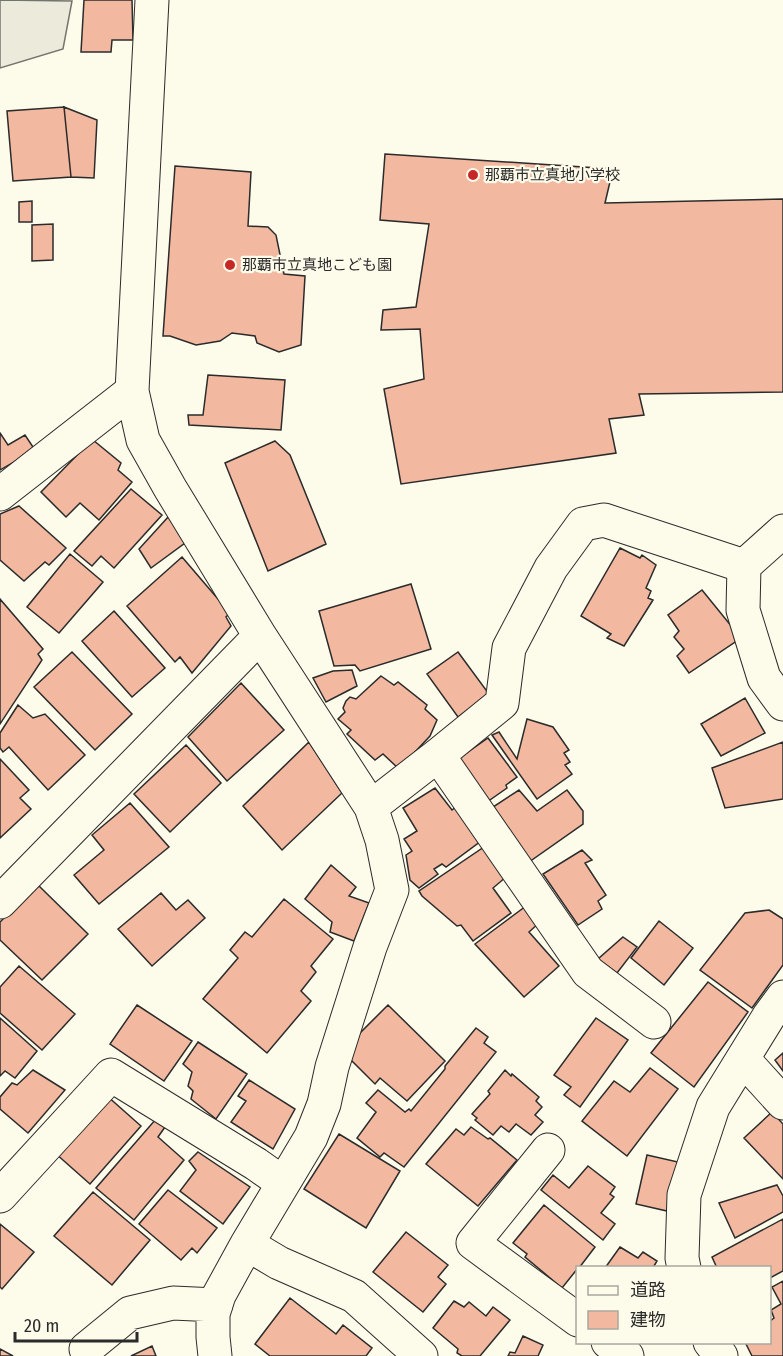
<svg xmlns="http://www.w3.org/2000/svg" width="783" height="1356" viewBox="0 0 783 1356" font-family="'Fira Sans Condensed','Noto Sans JP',sans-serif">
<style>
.green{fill:#ecebdb;stroke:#74746e;stroke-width:1.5}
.building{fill:#f2b8a0;stroke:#2b2b2b;stroke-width:1.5}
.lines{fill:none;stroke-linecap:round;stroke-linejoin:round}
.street-casing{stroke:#2b2b2b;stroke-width:35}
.street{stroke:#fdfbea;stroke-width:33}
.poi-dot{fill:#c62828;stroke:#fdfbea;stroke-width:2}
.labels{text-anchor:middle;stroke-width:4.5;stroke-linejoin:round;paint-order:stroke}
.poi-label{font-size:15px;fill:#2b2b2b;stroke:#fdfbea;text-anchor:start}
</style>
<rect width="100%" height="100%" fill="#fdfbea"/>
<path class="green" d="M0 0 72 1 63 49 0 68Z"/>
<path class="building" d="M84 0H132L133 40H112L111 52H81Z
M64 107 71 177 13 181 7 111Z
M64 107 97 120 94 178 71 177Z
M385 154 613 169 605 203 783 199V392L639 394 644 415 609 419 616 453 401 484 384 389 424 379 420 329 381 330 383 310 416 307 429 224 380 220Z
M175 166 251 172 248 226 268 227 276 235 284 274 305 276 301 345 279 352 257 343 255 336 232 333 220 341 196 345 170 336H163Z
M32 201V222H19V202Z
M53 224V260L32 261V225Z
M208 375 285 380 281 430 189 425 188 415H203Z
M0 433 8 445 25 435 35 450 0 470Z
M93 440 121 463 118 470 132 482 99 520 80 503 66 517 41 492 86 446Z
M275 441 290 455 326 544 268 571 225 463Z
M131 489 162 515 114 568 101 556 92 566 74 551Z
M19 506 66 548 49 565 45 562 24 581 0 560V514Z
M169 516 185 543 151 568 139 549Z
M620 548 640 558 642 555 656 565 646 588 651 591 648 598 653 600 624 646 607 638 611 634 581 616Z
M70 554 103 582 59 633 27 607Z
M182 557 230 613 226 617 231 626 192 673 180 657 175 662 127 606Z
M411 584 431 649 360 671 355 665 334 666 319 611Z
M702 590 741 638 689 673 677 656 684 649 674 637 679 631 668 615Z
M0 599 43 649 38 654 42 660 0 724Z
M114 611 165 668 132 697 82 641Z
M72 652 132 714 95 750 34 687Z
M458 652 489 694 458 717 427 674Z
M352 670 357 686 326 702 313 678 333 671Z
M381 676 394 685 398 682 427 705 425 709 437 720 430 736 399 769 383 754 375 760 347 734 351 730 338 719 345 712 343 708 346 701 350 697 356 699Z
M241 683 284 730 227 781 188 737Z
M745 698 765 733 721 756 701 724Z
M18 705 33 718 45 714 85 755 48 790 9 747 3 752 0 748V733Z
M527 719 553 727 569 750 564 753 570 762 565 765 572 774 537 799 492 735 499 732 517 759Z
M488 738 517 777 506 785 507 788 487 802 458 759Z
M309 742 342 793 282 850 243 806Z
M783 742V799L725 808 712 768Z
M186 745 221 783 170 832 134 794Z
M0 759 29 790 20 798 31 809 0 838Z
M435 788 452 810 457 806 481 841 446 867 442 864 434 869 438 874 419 888 410 880 406 855 412 851 404 839 417 831 403 808Z
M519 790 537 811 567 790 583 811V824L529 862 490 809Z
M130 803 169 847 99 904 74 875 104 850 92 835Z
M484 847 506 877 493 888 511 913 473 941 461 925 457 926 422 896 419 891Z
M582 850 592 860 585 863 606 895 598 901 602 909 578 925 543 874Z
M331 865 356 887 349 896 369 903 354 941 330 932 332 922 305 899Z
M38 885 88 934 42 980 0 940V922Z
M161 893 176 910 188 900 205 918 152 966 118 929Z
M284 899 333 939 311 966 316 972 301 991 311 1001 267 1053 203 999 238 958 230 950 245 932 252 937Z
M526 906 539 923 529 932 559 966 524 997 475 944Z
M769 910 783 919V965L752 1008 700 970 745 913Z
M659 921 693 948 664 985 631 958Z
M623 937 637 947 617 973 598 959Z
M19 966 75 1014 42 1050 0 1013V987Z
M708 982 748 1012 694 1087 651 1053Z
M137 1005 192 1041 164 1081 110 1044Z
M388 1005 445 1061 407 1101 380 1078 375 1084 346 1055 350 1043Z
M0 1018 37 1051 15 1078 5 1071 0 1076Z
M596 1018 628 1040 580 1107 564 1095 571 1087 554 1075Z
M476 1028 488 1037 484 1043 496 1052 404 1167 384 1153 380 1157 357 1138 376 1112 366 1103 378 1090 405 1112 409 1109 411 1111 445 1069V1066Z
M198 1042 247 1074 216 1119 191 1099 193 1091 188 1086 192 1072 183 1064Z
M783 1053V1071L775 1060Z
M650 1068 678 1089 627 1156 582 1121 614 1081 630 1092Z
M33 1070 65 1090 28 1133 0 1109V1097L12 1083 17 1085Z
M505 1070 511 1076 512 1074 539 1097 536 1101 542 1107 535 1115 543 1122 531 1135 516 1124 509 1132 501 1126 493 1135 475 1120 477 1118 472 1114 490 1094 488 1091Z
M249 1080 295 1109 273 1149 231 1122 246 1101 238 1096Z
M106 1095 141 1126 90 1184 55 1153Z
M772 1112 783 1124V1179L744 1138Z
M156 1119 165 1127 158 1137 184 1160 134 1220 96 1188Z
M471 1127 488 1139 490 1138 517 1160 478 1206 426 1164 456 1129 464 1135Z
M339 1134 400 1171 366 1228 304 1189Z
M198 1152 250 1187 223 1224 180 1191 196 1170 189 1161Z
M647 1155 678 1162 667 1211 636 1204Z
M588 1166 615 1187 610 1194 614 1197 601 1213 615 1224 603 1240 541 1190 553 1175 569 1188Z
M777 1185 783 1196V1212L735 1238 719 1203Z
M168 1190 217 1228 197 1253 192 1248 181 1260 139 1224Z
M93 1192 150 1240 112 1285 54 1236Z
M544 1205 595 1247 579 1268H578L562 1288 525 1257 527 1254 513 1243Z
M783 1219V1271L770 1278V1268H717L712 1257Z
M0 1224 34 1252 2 1289 0 1287Z
M406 1232 448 1265 438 1277 446 1284 423 1312 373 1272Z
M620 1247 638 1258 643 1252 657 1261 654 1266 656 1268H605Z
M783 1281V1356H752L745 1342H770V1321L774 1318 771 1310 781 1304 772 1287Z
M290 1298 336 1334 343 1325 372 1348 366 1356H270L255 1344Z
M454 1301 464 1307 469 1302 486 1316 493 1307 510 1320 480 1356H462L457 1353 458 1349 433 1328Z
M523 1336 543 1345 538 1356H508L510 1352 515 1353Z
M152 1346 156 1356H131Z
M0 1349 13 1356H0Z"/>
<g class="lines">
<g class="street-casing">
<path id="street" d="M152 0 132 391 143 440 170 488 260 636 371 807 382 840 392 890 370 947 332 1067 324 1104 311 1137 247 1244 219 1295 213 1314V1337L215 1356
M0 494 132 391
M783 531 744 566 743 610 764 678 783 704
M438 755 588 972 654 1022
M371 807 438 755 502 703 509 648 551 568 583 524 604 520 744 566
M0 902 260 636
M743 1059 783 1103
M548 1150 473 1243 578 1320
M0 1196 111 1075 256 1164 283 1183
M247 1244 279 1263 354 1296 421 1356
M684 1268 682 1258 684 1195 713 1107 769 1016 783 997
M608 1342 627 1356
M710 1342 721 1356
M86 1349 130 1313 173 1303 216 1305"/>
</g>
<use href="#street" class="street"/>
</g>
<g class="poi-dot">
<circle cx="473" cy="175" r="6"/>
<circle cx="230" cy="265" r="6"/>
</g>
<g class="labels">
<g class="poi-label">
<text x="485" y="180">那覇市立真地小学校</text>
<text x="242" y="270">那覇市立真地こども園</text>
</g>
</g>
<rect x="576" y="1266" width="195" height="78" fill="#fdfbea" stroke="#a9a89e" stroke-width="1.5"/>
<rect x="588" y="1286" width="30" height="9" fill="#fdfbea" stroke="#a9a89e" stroke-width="1.5"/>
<text x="630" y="1296" font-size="18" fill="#2b2b2b">道路</text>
<rect x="588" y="1311" width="30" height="18" fill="#f2b8a0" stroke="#a9a89e" stroke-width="1.5"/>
<text x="630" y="1326" font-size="18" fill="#2b2b2b">建物</text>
<path d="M15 1332v9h122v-9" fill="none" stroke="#2b2b2b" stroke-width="3"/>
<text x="24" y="1332" font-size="18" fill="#2b2b2b" stroke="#fdfbea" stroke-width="4.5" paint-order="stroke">20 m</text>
</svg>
